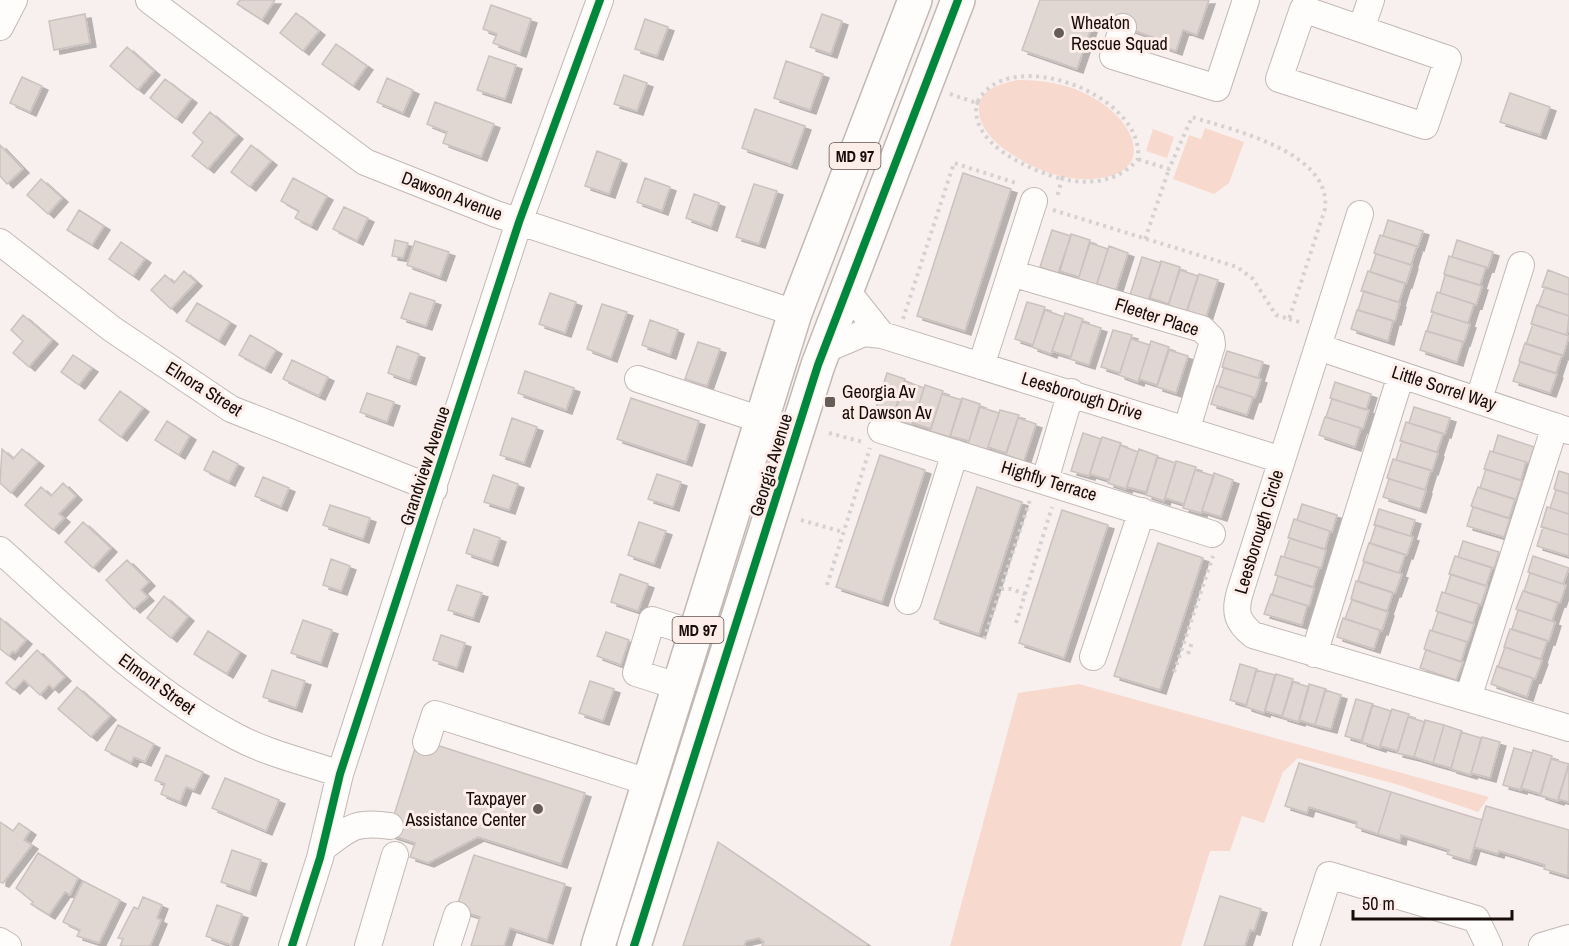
<svg xmlns="http://www.w3.org/2000/svg" width="1569" height="946" viewBox="0 0 1569 946" font-family="'Archivo Narrow',sans-serif">
<style>
.green{fill:#f8d9ce}
.building{fill:#e0d6d2;stroke:#cbc2bf;stroke-width:1.5;filter:url(#shadow)}
.lines{fill:none;stroke-linecap:round;stroke-linejoin:round}
.minor-casing{stroke:#c2b8b4;stroke-width:28}
.major-casing{stroke:#c2b8b4;stroke-width:36}
.path{stroke:#d4d1d0;stroke-width:4;stroke-dasharray:3 4.5;stroke-linecap:butt}
.minor{stroke:#fefdfc;stroke-width:26}
.major{stroke:#fefdfc;stroke-width:33}
.cycleway-casing{stroke:#fdeee9;stroke-width:11}
.cycleway{stroke:#00873e;stroke-width:8}
.poi-dot{fill:#665c58;stroke:#fdeee9;stroke-width:2}
.labels{text-anchor:middle;stroke-width:6;stroke-linejoin:round;paint-order:stroke}
.shield{fill:#fdeee9;stroke:#5c504c;stroke-width:1.5}
.shield-label{font-size:16px;font-weight:bold;fill:#170c08}
.poi-label{font-size:18px;fill:#170c08;stroke:#fdeee9;text-anchor:start}
.street-label{font-size:18px;fill:#170c08;stroke:#fdeee9}
</style>
<defs>
<filter id="shadow"><feDropShadow dx="6" dy="4" stdDeviation="0" flood-color="#0004"/></filter>
</defs>
<rect width="100%" height="100%" fill="#f8f0ee"/>
<path class="green" d="M1017 80C1047 80 1075 85 1100 102 1139 127 1154 175 1092 179 1062 181 1031 168 1007 151 994 142 980 128 979 111 977 89 1001 84 1017 80Z
M1205 128 1244 142 1229 183 1214 194 1173 179 1189 135 1201 139Z
M1153 129 1174 137 1167 158 1146 151Z
M1079 684 1489 797 1478 812 1396 784 1298 758 1283 772 1264 823 1242 816 1230 851H1210L1181 946H950L1018 693Z"/>
<path class="building" d="M240 0H275L262 20 237 4Z
M1040 0H1209L1197 35 1183 30 1176 51 1156 44 1158 39 1095 17 1077 69 1022 50Z
M491 5 531 19 520 53 493 43 497 34 483 29Z
M296 13 319 31 303 51 280 33Z
M85 14 90 43 54 50 49 21Z
M822 14 842 21 831 54 810 47Z
M645 19 668 27 657 56 635 49Z
M336 44 367 66 353 86 322 64Z
M127 47 154 71 138 90 110 66Z
M489 56 516 65 505 99 477 90Z
M786 61 823 74 810 110 774 98Z
M624 75 647 83 637 111 614 104Z
M22 77 42 86 30 112 10 103Z
M387 78 413 90 403 113 377 102Z
M165 79 191 99 176 119 150 98Z
M1510 93 1550 107 1540 135 1500 122Z
M435 102 494 124 481 157 443 143 447 132 427 124Z
M755 109 805 126 791 165 742 148Z
M210 112 237 135 208 169 192 156 203 142 193 133Z
M0 145 23 169 7 184 0 176Z
M251 145 271 161 250 187 231 172Z
M597 151 621 160 609 194 585 186Z
M963 173 1011 189 965 331 917 316Z
M293 178 327 196 311 226 295 218 299 211 281 201Z
M645 178 670 187 662 211 637 202Z
M41 179 62 198 48 214 27 195Z
M754 184 777 191 759 244 736 237Z
M694 194 719 203 711 227 686 218Z
M344 207 368 218 357 241 333 229Z
M79 210 104 226 92 245 67 230Z
M1388 220 1423 231 1418 247 1383 236Z
M1052 230 1071 236 1058 273 1040 267Z
M1071 234 1090 240 1079 277 1060 271Z
M1380 235 1417 246 1411 265 1374 253Z
M395 240 408 243 403 258 392 256Z
M1457 240 1493 252 1488 268 1452 257Z
M415 241 449 252 440 277 407 265Z
M121 242 145 259 133 276 109 259Z
M1090 243 1108 249 1096 286 1078 280Z
M1109 246 1128 253 1116 290 1097 284Z
M1376 254 1412 265 1406 284 1370 272Z
M1449 256 1486 267 1480 285 1444 274Z
M1142 257 1161 263 1148 301 1130 295Z
M1161 261 1180 267 1169 304 1150 298Z
M1180 270 1198 276 1186 313 1167 308Z
M1548 270 1569 278V295L1542 287Z
M184 271 196 282 171 309 151 290 165 275 174 283Z
M1368 271 1405 283 1399 302 1361 291Z
M1199 274 1218 280 1206 317 1187 311Z
M1445 275 1482 286 1476 305 1440 293Z
M1545 287 1569 295V316L1538 306Z
M1364 291 1400 303 1395 321 1358 310Z
M1437 292 1474 304 1468 323 1431 312Z
M410 293 435 301 426 326 401 318Z
M550 293 576 302 565 333 539 324Z
M1027 302 1045 307 1033 345 1015 339Z
M197 303 230 322 219 341 186 321Z
M602 304 627 312 611 358 587 349Z
M1537 305 1569 316 1567 335 1531 324Z
M1045 310 1064 317 1051 354 1032 347Z
M1357 310 1393 321 1388 341 1351 329Z
M1433 312 1470 324 1464 342 1427 331Z
M1065 313 1083 319 1071 357 1052 351Z
M23 315 52 340 29 367 13 353 23 341 11 330Z
M650 320 678 330 670 355 642 345Z
M1082 322 1101 328 1089 365 1070 359Z
M1533 324 1569 336 1563 356 1526 344Z
M1113 330 1132 335 1120 373 1101 367Z
M1426 331 1463 342 1457 362 1420 350Z
M250 335 276 350 265 369 239 355Z
M1131 339 1150 345 1138 382 1119 375Z
M1151 341 1169 347 1157 385 1139 379Z
M698 342 720 349 707 386 685 379Z
M1525 343 1562 355 1556 373 1519 361Z
M397 346 419 354 410 381 388 373Z
M1169 350 1188 356 1176 393 1157 387Z
M1227 351 1263 362 1258 378 1222 367Z
M73 355 92 368 79 385 61 372Z
M292 360 328 377 319 396 283 379Z
M1520 362 1557 374 1550 393 1513 381Z
M1224 368 1261 379 1255 398 1218 386Z
M525 371 574 388 566 410 518 393Z
M887 373 905 379 893 416 875 411Z
M905 381 924 388 912 425 893 419Z
M1335 382 1371 394 1366 410 1330 398Z
M925 385 943 391 931 429 913 423Z
M1217 386 1253 397 1247 415 1211 404Z
M120 391 143 408 121 437 99 420Z
M367 393 394 402 387 422 360 412Z
M942 394 962 400 950 437 930 431Z
M631 398 699 421 686 462 617 439Z
M962 398 980 404 969 441 950 436Z
M1332 399 1369 410 1363 429 1326 417Z
M980 407 999 413 987 450 968 444Z
M1414 407 1450 418 1445 434 1409 423Z
M1000 410 1019 415 1006 453 988 447Z
M1325 417 1361 428 1355 447 1319 435Z
M512 418 537 427 524 463 500 455Z
M1018 418 1036 424 1024 461 1006 455Z
M167 421 190 436 179 455 155 440Z
M1406 422 1443 434 1437 452 1400 441Z
M1083 433 1101 439 1089 476 1071 471Z
M1498 435 1534 447 1529 463 1493 452Z
M1102 437 1121 443 1109 480 1090 474Z
M1402 441 1438 453 1432 471 1396 460Z
M1120 445 1138 452 1126 489 1108 483Z
M2 449 13 459 22 449 38 462 11 493 0 483Z
M1139 449 1158 456 1146 492 1127 487Z
M213 451 238 464 229 482 204 470Z
M1490 451 1526 462 1521 480 1484 469Z
M880 455 925 470 882 602 836 587Z
M1157 457 1176 463 1164 501 1146 495Z
M1393 459 1431 470 1425 490 1387 478Z
M1176 461 1196 467 1184 504 1165 498Z
M1486 469 1522 481 1516 500 1480 488Z
M1195 470 1214 476 1201 513 1183 508Z
M1559 471 1569 474V494L1554 489Z
M1214 473 1233 480 1221 517 1202 511Z
M657 474 681 482 673 507 648 499Z
M493 475 518 484 509 510 484 502Z
M263 477 289 488 281 507 255 496Z
M1389 479 1426 490 1420 509 1383 497Z
M63 483 76 496 59 514 64 518 53 530 25 505 41 487 51 496Z
M977 487 1022 502 979 634 934 619Z
M1478 487 1515 499 1509 518 1471 506Z
M1556 490 1569 494V514L1550 508Z
M1302 504 1337 515 1332 532 1297 520Z
M330 505 370 518 363 539 323 525Z
M1473 507 1510 519 1504 537 1467 526Z
M1547 507 1569 514V535L1541 527Z
M1379 509 1415 520 1410 536 1374 525Z
M1062 510 1108 525 1064 658 1019 643Z
M1294 519 1330 531 1325 549 1288 538Z
M83 522 111 548 93 568 65 542Z
M639 522 666 531 654 564 628 555Z
M1376 525 1413 537 1407 555 1370 543Z
M1543 527 1569 535V556L1537 546Z
M474 529 500 538 492 562 466 553Z
M1290 538 1326 550 1321 568 1284 557Z
M1463 541 1499 552 1494 568 1458 557Z
M1158 543 1203 558 1160 690 1114 676Z
M1369 543 1405 555 1399 573 1363 561Z
M1281 556 1319 568 1313 587 1275 575Z
M1455 556 1492 568 1486 586 1449 574Z
M1533 556 1569 568 1563 584 1528 572Z
M331 559 350 566 341 591 323 585Z
M127 560 149 582 141 590 148 597 134 609 106 580Z
M1364 562 1402 574 1395 593 1358 581Z
M1530 573 1566 585 1560 603 1524 591Z
M620 574 648 584 638 611 611 602Z
M1451 574 1487 586 1481 605 1445 593Z
M1278 576 1314 588 1309 606 1272 595Z
M1356 581 1393 593 1387 611 1351 599Z
M457 585 482 593 473 618 448 610Z
M1523 591 1558 603 1552 621 1516 609Z
M1442 592 1479 604 1473 623 1436 611Z
M1271 594 1307 606 1302 625 1264 614Z
M164 596 188 617 171 638 147 618Z
M1352 600 1388 612 1382 631 1345 619Z
M1518 610 1555 622 1549 641 1512 629Z
M1438 612 1474 624 1468 642 1432 631Z
M0 618 26 640 15 653 13 651 9 656 0 649Z
M1343 618 1380 630 1374 649 1337 637Z
M303 620 332 630 321 663 291 653Z
M1510 629 1547 641 1541 659 1504 647Z
M1430 630 1467 642 1461 662 1424 649Z
M208 631 240 652 227 674 194 654Z
M606 632 629 640 621 665 597 656Z
M441 635 465 643 457 668 433 660Z
M1505 647 1542 660 1535 679 1498 667Z
M37 650 65 677 53 689 49 685 40 695 24 680 14 690 6 683Z
M1426 650 1463 662 1456 680 1420 668Z
M1240 664 1257 669 1246 705 1230 700Z
M1497 666 1533 678 1527 697 1491 684Z
M272 670 305 681 296 708 263 697Z
M1256 670 1275 675 1264 713 1246 707Z
M1276 674 1293 679 1282 716 1265 711Z
M590 681 614 689 603 721 579 713Z
M1293 682 1309 687 1299 722 1282 717Z
M1309 684 1326 689 1315 725 1299 720Z
M77 687 110 716 91 737 58 709Z
M1325 690 1341 695 1331 729 1315 725Z
M1356 699 1373 704 1362 741 1345 736Z
M1372 705 1391 711 1380 748 1361 742Z
M1392 709 1409 714 1398 751 1380 746Z
M1408 717 1425 722 1414 757 1397 753Z
M1425 720 1444 725 1433 763 1414 757Z
M118 725 154 744 145 762 134 757 131 763 105 750Z
M1444 725 1462 731 1451 768 1433 763Z
M1461 732 1481 738 1471 775 1451 769Z
M1482 737 1500 742 1490 778 1471 773Z
M418 739 585 793 561 864 478 837 428 863 410 857 415 843 388 834Z
M1514 748 1532 753 1521 790 1503 785Z
M1533 750 1552 756 1541 794 1521 788Z
M166 755 203 772 194 790 186 787 180 802 161 794 165 784 155 780Z
M1551 759 1569 764 1558 801 1540 795Z
M1299 763 1391 792 1378 834 1356 827 1357 822 1309 807 1307 813 1285 806Z
M1569 763V802L1558 799Z
M225 778 279 800 266 831 212 808Z
M1391 792 1482 820 1470 861 1447 854 1449 850 1401 835 1400 841 1378 834Z
M1486 806 1569 830 1568 876 1544 869 1545 865 1499 851 1498 854 1474 847Z
M0 822 13 831 19 823 30 831 24 840 32 845 3 883 0 882Z
M718 842 867 944V946H762L764 942 759 938 746 941 744 946H683Z
M232 850 261 860 250 892 221 882Z
M38 853 78 878 70 895 65 892 49 915 31 904 33 902 16 888Z
M474 855 565 884 547 940 510 928 504 946H471L480 917 456 909Z
M83 881 120 900 99 943 77 936 80 930 63 922Z
M1220 896 1261 909 1254 931 1250 930 1245 946H1204Z
M143 897 162 905 157 918 161 920 150 946H120L123 939 118 938 134 907 138 909Z
M217 905 242 914 231 945 206 936Z"/>
<g class="lines">
<g class="minor-casing">
<path id="minor" d="M149 0 365 162 496 214 795 313
M1303 9 1448 59 1425 126 1279 79Z
M0 27 14 0
M1123 27 1113 56 1217 88 1246 0
M1361 29 1371 0
M1360 214 1240 592C1234 612 1237 622 1253 635L1569 728
M0 242 112 329 231 409 434 489
M1011 273 1202 329 1211 338 1212 345 1187 428
M847 291 882 335
M1318 347 1569 431
M824 350 864 333 882 335 1282 460
M981 366 1034 201
M638 379 761 420
M1479 399 1521 265
M881 430 1212 534
M1045 480 1071 392
M0 550C75 617 147 690 237 737 269 754 306 762 340 774
M908 601 955 453
M1314 654 1401 375
M1093 657 1142 511
M680 687 636 673 652 620 696 634
M1468 698 1555 426
M426 742 435 714 651 783
M323 848C350 827 356 821 390 826
M0 941 8 946
M292 946 320 858 340 774 519 222 600 0
M368 946 395 855
M447 946 457 915
M1306 946 1329 875 1476 919 1489 946
M1542 946 1569 938"/>
</g>
<g class="major-casing">
<path id="major" d="M598 946 795 313 915 0
M634 946 818 365 958 0"/>
</g>
<path class="path" d="M950 94 977 103C1005 43 1145 93 1138 159 1119 182 1090 185 1062 179L1057 197
M979 104 977 103C968 144 1032 171 1062 179L1063 176
M1053 210 1237 267 1253 279 1276 315 1289 319 1325 209C1332 152 1233 130 1192 117L1169 169 1134 158
M1145 239 1169 169
M903 319 954 163 1019 184
M1289 319 1303 323
M829 433 863 442
M801 520 843 532
M827 585 870 448
M1001 589H1011L1025 594
M1016 623 1052 507
M984 639 1030 500
M1188 654 1192 642
M1174 672 1213 556"/>
<use href="#minor" class="minor"/>
<use href="#major" class="major"/>
<g class="cycleway-casing">
<path id="cycleway" d="M292 946 320 858 340 774 519 222 600 0
M634 946 818 365 958 0"/>
</g>
<use href="#cycleway" class="cycleway"/>
</g>
<g class="poi-dot">
<circle cx="1059" cy="33" r="6"/>
<rect x="824" y="396" width="12" height="12" rx="3"/>
<circle cx="538" cy="809" r="6"/>
</g>
<g class="labels">
<g class="shield">
<rect x="829.5" y="143" width="51" height="26" rx="4.5"/>
<rect x="672.5" y="617" width="51" height="26" rx="4.5"/>
</g>
<g class="shield-label">
<text x="855" y="162">MD 97</text>
<text x="698" y="636">MD 97</text>
</g>
<g class="poi-label">
<text x="1071" y="29">Wheaton<tspan x="1071" dy="21">Rescue Squad</tspan></text>
<text x="842" y="398">Georgia Av<tspan x="842" dy="21">at Dawson Av</tspan></text>
<text x="526" y="805" text-anchor="end">Taxpayer<tspan x="526" dy="21">Assistance Center</tspan></text>
</g>
<g class="street-label">
<text transform="translate(452 196) rotate(21)" y="6">Dawson Avenue</text>
<text transform="translate(1157 317) rotate(18)" y="6">Fleeter Place</text>
<text transform="translate(1444 388) rotate(18)" y="6">Little Sorrel Way</text>
<text transform="translate(204 389) rotate(32)" y="6">Elnora Street</text>
<text transform="translate(1082 396) rotate(17)" y="6">Leesborough Drive</text>
<text transform="translate(771 465) rotate(-73)" y="6">Georgia Avenue</text>
<text transform="translate(425 466) rotate(-72)" y="6">Grandview Avenue</text>
<text transform="translate(1049 481) rotate(17)" y="6">Highfly Terrace</text>
<text transform="translate(1259 532) rotate(-73)" y="6">Leesborough Circle</text>
<text transform="translate(157 684) rotate(36)" y="6">Elmont Street</text>
</g>
</g>
<path d="M1353 910v9h159v-9" fill="none" stroke="#170c08" stroke-width="3"/>
<text x="1362" y="910" font-size="18" fill="#170c08" stroke="#fdeee9" stroke-width="4.5" paint-order="stroke">50 m</text>
</svg>
